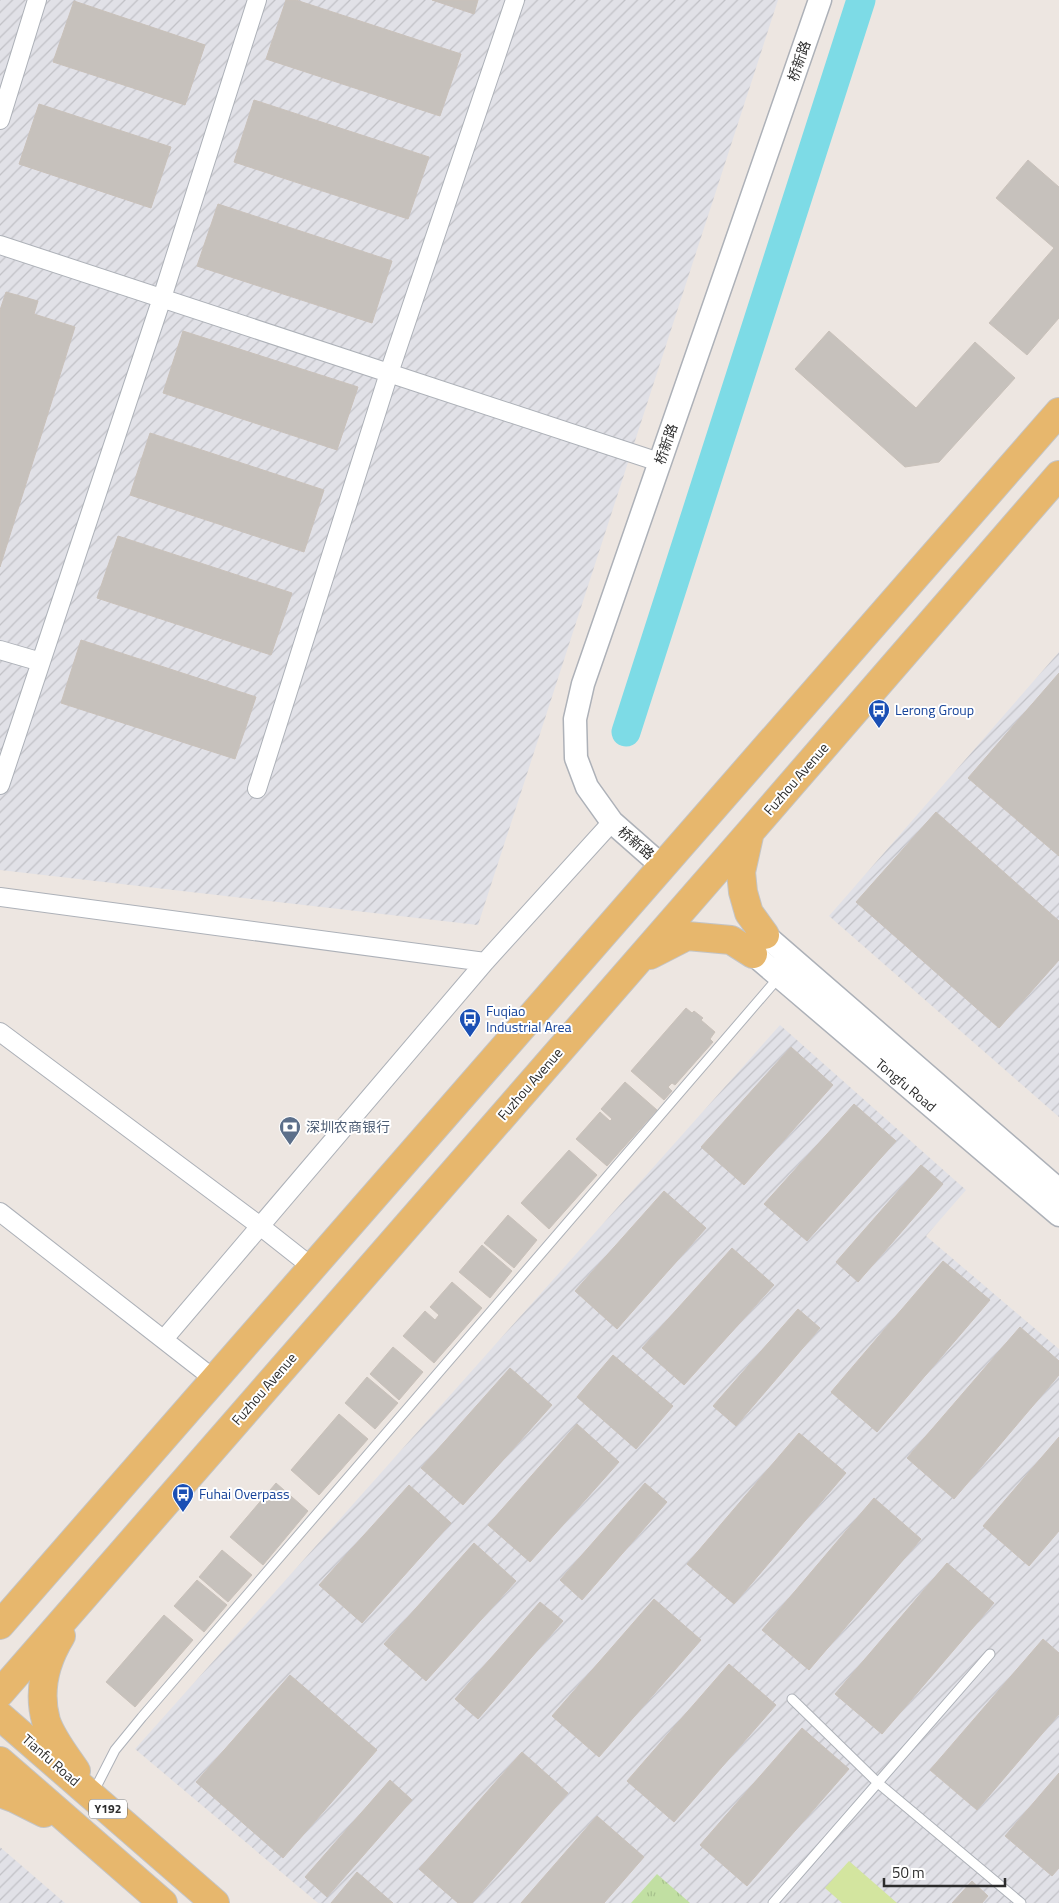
<svg xmlns="http://www.w3.org/2000/svg" width="1059" height="1903" viewBox="0 0 1059 1903" font-family="'Titillium Web','Noto Sans SC',sans-serif">
<style>
.industrial{fill:url(#industrial-furrows)}
.grass{fill:url(#grass-tufts)}
.pitch{fill:#d3e59f}
.lines{fill:none;stroke-linecap:round;stroke-linejoin:round}
.river{stroke:#7ddbe6;stroke-width:29}
.building{fill:#c6c1bc;stroke:#c9c1ba}
.service-casing{stroke:#adb1b8;stroke-width:11}
.minor-casing{stroke:#adb1b8;stroke-width:20}
.tertiary-casing{stroke:#adb1b8;stroke-width:25}
.primary-casing{stroke:#c4c4c4;stroke-width:30}
.service{stroke:#fff;stroke-width:9}
.minor{stroke:#fff;stroke-width:18}
.tertiary{stroke:#fff;stroke-width:22}
.primary{stroke:#e7b76d;stroke-width:28}
.labels{text-anchor:middle;stroke-width:4;stroke-linejoin:round;paint-order:stroke}
.shield{fill:#fff;stroke:#6c6c6c;stroke-width:1}
.shield-label{font-size:12px;font-weight:bold;fill:#2d2d2d}
.street-label{font-size:14px;fill:#2d2d2d;stroke:#fff}
.transit-label{font-size:14px;fill:#164399;stroke:#fff;text-anchor:start}
.service-label{font-size:14px;fill:#4e5e75;stroke:#fff;text-anchor:start}
</style>
<defs>
<pattern id="industrial-furrows" width="10" height="10" patternUnits="userSpaceOnUse" patternTransform="scale(1.25)"><rect width="10" height="10" fill="#e1e1e7"/><path d="M-1 1l2-2M0 10L10 0M9 11l2-2" fill="none" stroke="#c1c1c6"/></pattern>
<pattern id="grass-tufts" width="24" height="20" patternUnits="userSpaceOnUse" patternTransform="scale(1.25)"><rect width="24" height="20" fill="#c1dfa2"/><path d="M3 7l-1-3M5 7V3M7 7l1-3M15 17l-1-3M17 17v-4M19 17l1-3" fill="none" stroke="#a6c08c"/></pattern>
</defs>
<rect width="100%" height="100%" fill="#ede6e1"/>
<path class="industrial" d="M0 0H778L478 925 0 870Z
M1059 652V1117L829 916Z
M780 1025 966 1190 926 1236 1059 1349V1903H318L135 1749Z
M0 1847 65 1903H0Z"/>
<path class="grass" d="M657 1874 690 1903H631Z"/>
<path class="pitch" d="M849 1861 897 1903H842L825 1888Z"/>
<g class="lines">
<path class="river" d="M626 732 861 0"/>
</g>
<path class="building" d="M286 0H296L461 54 440 116 266 59Z
M432 0H478L474 14Z
M74 1 205 45 185 105 53 62Z
M254 100 429 157 408 219 234 162Z
M39 104 171 147 151 208 19 164Z
M1028 160 1059 187V318L1027 355 989 323 1054 248 996 198Z
M218 204 392 261 372 323 197 266Z
M6 292 38 301 34 314 75 327 0 567V310Z
M183 331 358 387 337 450 163 393Z
M829 331 916 408 975 342 1015 378 939 462 905 467 795 369Z
M150 433 324 490 304 552 130 495Z
M118 536 292 593 271 655 97 598Z
M81 640 256 697 235 759 61 703Z
M1059 673V856L968 778Z
M936 812 1059 921V960L999 1028 856 902Z
M686 1008 692 1013 694 1011 703 1018 701 1020 715 1032 710 1039 713 1042 675 1085 672 1083 668 1087 672 1091 664 1100 631 1071Z
M791 1047 833 1085 744 1185 701 1147Z
M625 1082 657 1110 607 1166 576 1139 600 1112 610 1121 612 1119 601 1109Z
M854 1104 896 1141 807 1241 764 1204Z
M569 1150 597 1175 549 1229 521 1203Z
M921 1165 943 1184 858 1282 836 1262Z
M664 1191 706 1228 617 1329 575 1291Z
M508 1215 537 1240 514 1268 484 1243Z
M482 1245 512 1271 490 1298 459 1272Z
M732 1248 774 1285 684 1385 642 1348Z
M943 1261 990 1300 877 1432 831 1392Z
M452 1282 482 1308 434 1363 403 1336 425 1311 435 1320 439 1315 430 1307Z
M798 1309 820 1328 736 1426 713 1406Z
M1020 1327 1059 1361V1375L954 1499 907 1458Z
M393 1347 423 1372 399 1400 370 1374Z
M613 1355 673 1406 636 1449 577 1397Z
M510 1368 552 1405 463 1505 421 1468Z
M367 1377 398 1403 375 1429 345 1403Z
M339 1414 368 1439 319 1495 291 1470Z
M577 1424 619 1462 530 1562 488 1525Z
M799 1433 846 1473 734 1604 687 1564Z
M1059 1437V1531L1029 1566 983 1526Z
M276 1483 308 1511 263 1565 230 1537Z
M645 1483 667 1502 582 1600 560 1580Z
M409 1485 451 1523 362 1623 319 1585Z
M874 1498 921 1539 809 1670 762 1630Z
M474 1543 516 1581 426 1681 384 1644Z
M222 1550 252 1575 228 1602 199 1577Z
M947 1563 994 1603 882 1734 835 1694Z
M197 1580 227 1605 204 1632 174 1606Z
M654 1599 701 1640 599 1757 552 1716Z
M540 1602 563 1621 478 1719 455 1699Z
M164 1615 193 1640 135 1707 106 1682Z
M1043 1639 1059 1653V1714L977 1810 930 1770Z
M729 1664 776 1705 674 1822 627 1781Z
M290 1675 377 1750 283 1858 196 1782Z
M802 1728 849 1769 747 1886 700 1845Z
M522 1752 568 1793 472 1903H458L419 1869Z
M1059 1773V1868L1052 1876 1005 1836Z
M390 1780 412 1800 327 1897 305 1877Z
M597 1816 644 1857 604 1903H521Z
M357 1872 393 1903H331Z
M972 1881 988 1896 982 1903H952Z"/>
<g class="lines">
<g class="service-casing">
<path id="service" d="M792 1699 878 1783 1021 1903
M93 1793 115 1750 142 1717 779 977
M773 1903 990 1654"/>
</g>
<g class="minor-casing">
<path id="minor" d="M0 120 37 0
M0 245 659 462
M0 650 41 662
M0 785 162 298 257 0
M257 789 389 373 515 0
M0 897 485 962
M0 1032 260 1226 312 1267
M0 1212 214 1379
M164 1339 485 962 612 822"/>
</g>
<g class="tertiary-casing">
<path id="tertiary" d="M662 866 612 822 587 787 576 758 575 719 583 684 820 0
M765 935 1059 1190
M753 954 1059 1215"/>
</g>
<g class="primary-casing">
<path id="primary" d="M749 836 741 872 743 892 749 913 765 935
M650 955 687 936 731 940 753 954
M0 1625 1059 412
M61 1636C45 1662 38 1692 46 1721 52 1739 66 1756 76 1771
M0 1693 750 832 1059 475
M0 1716 215 1903
M0 1761 163 1903
M0 1793 14 1798 44 1813"/>
</g>
<use href="#service" class="service"/>
<use href="#minor" class="minor"/>
<use href="#tertiary" class="tertiary"/>
<use href="#primary" class="primary"/>
</g>
<defs>
<g id="bus-pin" transform="scale(1.125)"><path d="M0 17L-7.5 6A9.5 9.5 0 1 1 7.5 6Z" fill="#1a4fb4" stroke="#fff"/><path d="M-5-6H5V4H4V6H2V4H-2V6H-4V4H-5ZM-3.5-4V0h7V-4ZM-3.5 1.2v1.5H-2V1.2ZM2 1.2v1.5H3.5V1.2Z" fill="#fff"/></g>
<g id="bank-pin" transform="scale(1.125)"><path d="M0 17L-7.5 6A9.5 9.5 0 1 1 7.5 6Z" fill="#5c6f8a" stroke="#fff"/><path d="M-6-4H6V4H-6ZM0-2.3a2.3 2.3 0 1 0 0 4.6a2.3 2.3 0 1 0 0-4.6Z" fill="#fff"/></g>
</defs>
<g fill-rule="evenodd">
<use href="#bus-pin" x="879" y="710"/>
<use href="#bus-pin" x="470" y="1019"/>
<use href="#bank-pin" x="290" y="1127"/>
<use href="#bus-pin" x="183" y="1494"/>
</g>
<g class="labels">
<rect class="shield" x="89" y="1799.5" width="38" height="19" rx="4"/>
<g class="shield-label">
<text x="108" y="1813">Y192</text>
</g>
<g class="street-label">
<text transform="translate(799 61) rotate(-71)" y="5">桥新路</text>
<text transform="translate(666 444) rotate(-71)" y="5">桥新路</text>
<text transform="translate(796 779) rotate(-49)" y="5">Fuzhou Avenue</text>
<text transform="translate(636 843) rotate(40)" y="5">桥新路</text>
<text transform="translate(530 1084) rotate(-49)" y="5">Fuzhou Avenue</text>
<text transform="translate(906 1085) rotate(40)" y="5">Tongfu Road</text>
<text transform="translate(264 1389) rotate(-49)" y="5">Fuzhou Avenue</text>
<text transform="translate(51 1760) rotate(41)" y="5">Tianfu Road</text>
</g>
<g class="transit-label">
<text x="895" y="715">Lerong Group</text>
<text x="486" y="1016">Fuqiao<tspan x="486" dy="16">Industrial Area</tspan></text>
<text x="199" y="1499">Fuhai Overpass</text>
</g>
<g class="service-label">
<text x="306" y="1132">深圳农商银行</text>
</g>
</g>
<path d="M884 1878v8h121v-8" fill="none" stroke="#2d2d2d" stroke-width="2.5"/>
<text x="892" y="1878" font-size="15" fill="#2d2d2d" stroke="#ffffff" stroke-width="4" paint-order="stroke">50 m</text>
</svg>
